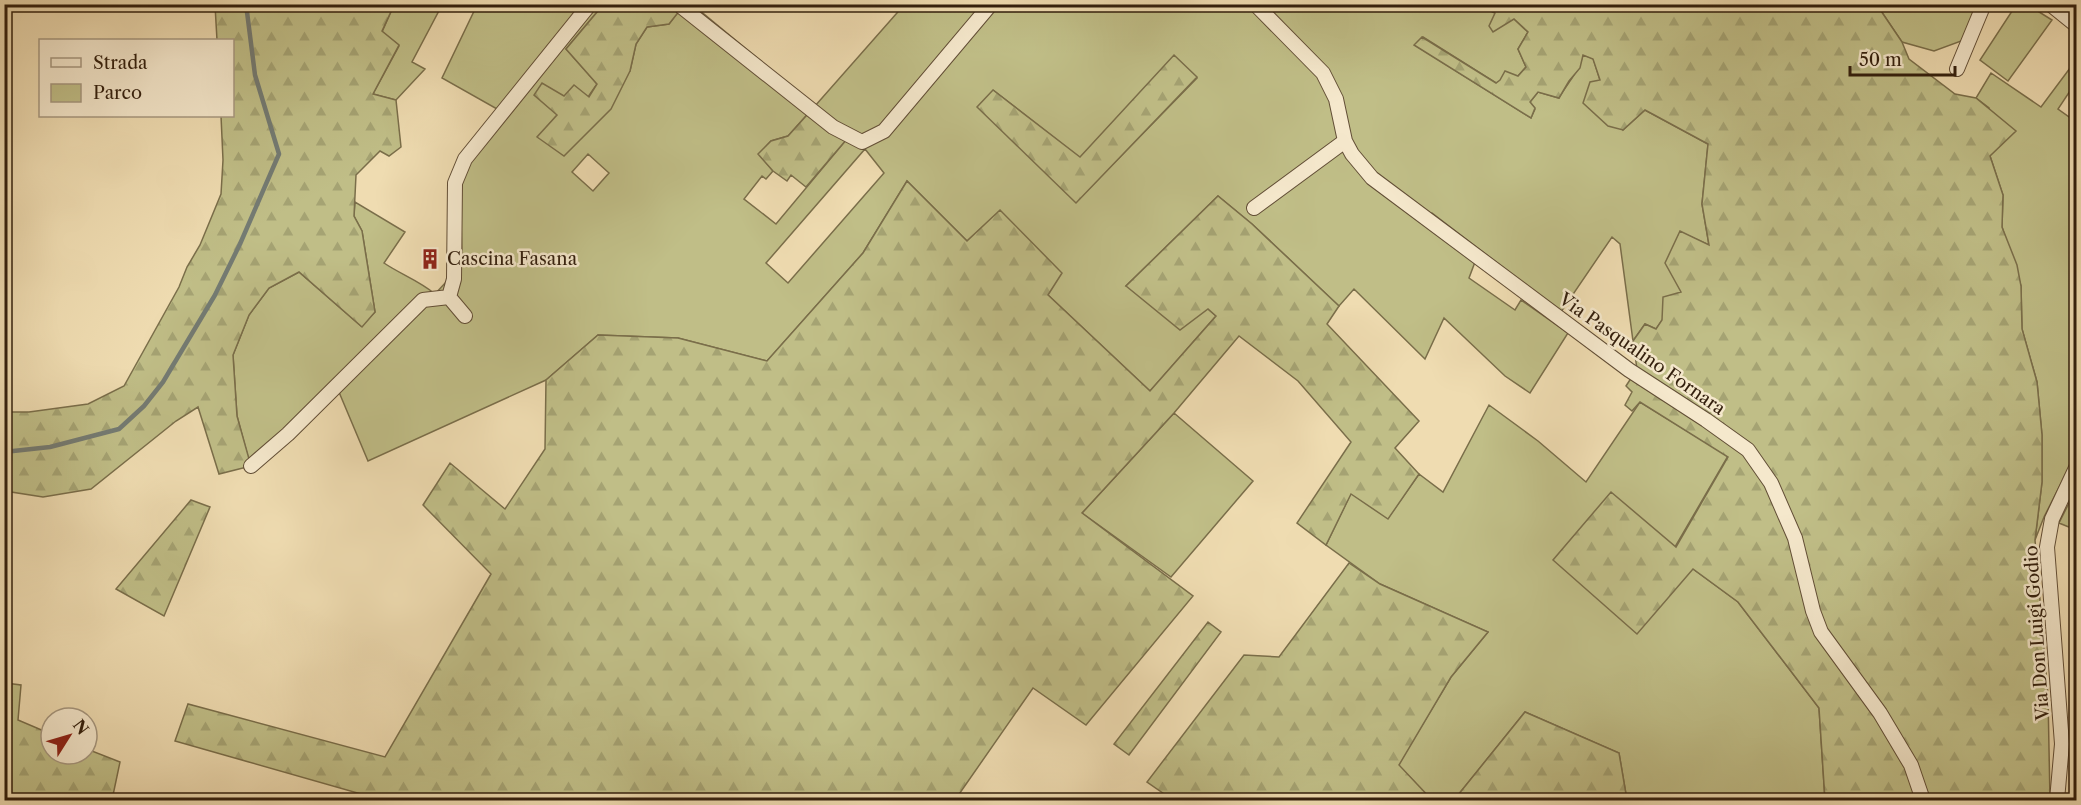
<svg xmlns="http://www.w3.org/2000/svg" width="2081" height="805" viewBox="0 0 2081 805" font-family="'Libre Caslon Text',serif">
<style>
.green{fill:#c0be87;stroke:#7a6e4a;stroke-width:1.5;fill-rule:evenodd}
.forest{fill:url(#forest-firs);stroke:#7a6e4a;stroke-width:1.5}
.lines{fill:none;stroke-linecap:round;stroke-linejoin:round}
.stream{stroke:#747b73;stroke-width:4.5}
.minor-casing{stroke:#624e36;stroke-width:16}
.minor{stroke:#f5e8cc;stroke-width:14}
.labels{text-anchor:middle;stroke-width:5;stroke-linejoin:round;paint-order:stroke}
.poi-label{font-size:18px;fill:#331f0d;stroke:#f5e8cc;text-anchor:start}
.street-label{font-size:18px;fill:#331f0d;stroke:#f5e8cc}
</style>
<defs>
<pattern id="forest-firs" width="22" height="20" patternUnits="userSpaceOnUse" patternTransform="scale(1.5)"><rect width="22" height="20" fill="#c0be87"/><path d="M5 1l3.5 6h-7zM16 11l3.5 6h-7z" fill="#a5a373"/></pattern>
</defs>
<rect width="100%" height="100%" fill="#efdcb1"/>
<filter id="stains"><feTurbulence type="fractalNoise" baseFrequency=".00333" numOctaves="4"/><feColorMatrix values="0 0 0 0 .2 0 0 0 0 .09 0 0 0 0 .02 0 0 0 .5 -.17"/></filter>
<radialGradient id="worn" r=".72"><stop offset=".6" stop-color="#630" stop-opacity="0"/><stop offset="1" stop-color="#630" stop-opacity=".3"/></radialGradient>
<path class="green" d="M684 4 693 5 815 106 904 5H1479L1495 13 1514 19 1528 32 1518 49 1526 67 1518 76 1496 83 1423 37 1415 45 1531 118 1535 109 1530 102 1538 92 1559 98C1568 82 1579 72 1583 55L1593 58 1600 80 1623 130 1645 110 1708 144 1702 204 1709 245 1680 232 1682 292 1656 329 1645 324 1633 341 1620 244 1612 237 1561 312 1432 213 1425 224 1475 262 1469 278 1515 310 1521 300 1568 333 1530 393 1505 376 1444 318 1425 359 1354 289 1339 306 1252 224 1218 196 1126 286 1208 309 1216 316 1150 391 1047 294 1000 211 967 241 907 181 863 253 767 361 678 338 598 335 546 380 368 461 336 385 249 461 237 416 233 355 249 315 269 288 299 272 361 326 375 312 362 231 354 216 355 202 405 232 384 263C400 274 420 281 435 294L459 268 462 256 460 183 468 162 506 114 442 78 477 5H603L566 49 597 84 588 97 557 115 538 138 630 71 636 44 647 27 669 24ZM1174 56 1197 78 1076 202 993 90 1080 158ZM815 106 852 133 776 224 744 199 762 176 766 179 773 171 759 154 771 141 788 136ZM865 149 884 173 788 283 766 263ZM588 154 609 173 593 191 572 172Z
M394 5H442L412 62 425 69 396 100 373 94 399 46 382 32Z
M1877 5H1977L1964 40 1934 51 1902 42Z
M2016 5H2028L2052 20 2008 81 1980 60Z
M2076 60V82L2058 109 2076 122V454L2044 517 2035 540 2042 482V435L2037 382 2022 329 2021 286 2002 227 2003 195 1990 156 1989 108 1976 98 1991 73 2041 107Z
M1640 402 1728 456 1675 547 1669 542 1693 569 1738 602 1819 708 1825 800H1627L1619 753 1525 712 1454 800H1432L1398 765 1451 677 1488 632 1380 584 1326 545 1351 493 1388 518 1419 474 1443 492 1489 405 1538 441 1586 482Z
M1174 413 1253 481 1171 577 1082 513Z
M2076 489V530L2059 523Z"/>
<path class="forest" d="M215 5H394L382 31 399 45 373 94 396 100 401 147 389 156 380 151 356 175 354 216 362 231 375 312 362 327 299 272 269 288 249 315 233 355 237 416 251 466 219 474 198 407 176 421 91 489 43 497 5 491 4 412H29L88 404 124 386 179 287 187 267 200 245 221 194 223 160 221 116H232V40H217Z
M603 5H684L669 24 647 27 636 44 630 71 611 109 564 156 537 137 557 115 534 95 542 83 564 96 574 85 589 97 597 84 566 49Z
M1479 5H1877L1902 42 1909 59 1955 94 1976 98 2016 131 1990 156 2003 195 2002 227 2017 265 2021 286 2022 329 2037 382 2042 435V482L2035 540 2048 696 2050 800H1825L1819 708 1738 602 1693 569 1637 634 1553 560 1611 492 1676 547 1728 457 1640 402 1632 411 1625 405 1632 392 1626 386 1637 369 1633 341 1645 324 1656 329 1662 320 1663 297 1681 292 1665 263 1680 231 1709 245 1702 204 1708 144 1645 110 1623 130 1608 126 1583 103 1590 82 1600 80 1593 59 1583 55 1580 68 1569 81 1559 98 1538 92 1530 102 1535 108 1531 118 1414 45 1422 37 1496 83 1500 80 1505 71 1518 76 1526 67 1518 49 1528 32 1514 19 1493 32 1489 26 1495 13Z
M1174 55 1197 77 1076 203 977 107 993 90 1080 157Z
M815 106 852 133 806 187 791 175 787 181 773 171 758 154 771 141 788 136Z
M907 181 967 241 1000 210 1062 273 1048 295 1150 391 1216 316 1208 309 1180 330 1126 286 1218 196 1252 224 1339 306 1327 324 1419 421 1395 448 1419 474 1388 519 1351 494 1326 545 1297 523 1351 442 1298 381 1239 336 1174 413 1082 513 1193 596 1086 725 1033 688 955 800H382L175 741 188 704 385 757 491 574 423 505 450 463 505 509 545 449 546 380 598 335 678 338 767 361 863 253Z
M191 500 210 507 164 616 116 589Z
M1349 563 1380 584 1488 632 1451 677 1399 765 1432 800H1173L1147 782 1244 655 1279 657Z
M1208 622 1221 632 1129 755 1114 744Z
M5 683 21 685 18 720 51 734V754H87V749L120 762 112 800H5Z
M1525 712 1619 753 1627 800H1454Z"/>
<g class="lines">
<path class="stream" d="M4 452 50 447 119 429 144 406 163 382 215 295 240 244 279 154 255 75 246 4"/>
<g class="minor-casing">
<path id="minor" d="M678 4 833 127 862 142 884 131 991 4
M1255 4 1323 73 1336 99 1345 141 1352 154 1372 178 1629 370 1706 420 1748 450 1771 483 1795 538 1813 611 1821 632 1880 713 1911 765 1923 800
M2050 4 2076 25
M1957 69 1984 4
M1254 208 1345 141
M465 316 449 297 454 279 455 183 465 159 590 4
M251 466 288 434 423 300 449 297
M2057 800 2062 744 2047 547 2052 519 2076 468"/>
</g>
<use href="#minor" class="minor"/>
</g>
<defs>
<g id="building-bare" transform="scale(1.62)"><path d="M-4-6H4V6H1V3H-1V6H-4ZM-2.5-4.3h1.7v1.8h-1.7ZM.8-4.3h1.7v1.8H.8ZM-2.5-1h1.7V.8h-1.7ZM.8-1h1.7V.8H.8Z" fill="#8f2418" stroke="#f5e8cc" stroke-width="2.5" paint-order="stroke"/></g>
</defs>
<g fill-rule="evenodd">
<use href="#building-bare" x="430" y="259"/>
</g>
<g class="labels">
<g class="poi-label">
<text x="447" y="265">Cascina Fasana</text>
</g>
<g class="street-label">
<text transform="translate(1642 354) rotate(35)" y="6">Via Pasqualino Fornara</text>
<text transform="translate(2037 633) rotate(-94)" y="6">Via Don Luigi Godio</text>
</g>
</g>
<rect width="2081" height="805" fill="none" stroke="#efdcb1" stroke-width="24"/>
<rect x="6" y="6" width="2069" height="793" fill="none" stroke="#331f0d" stroke-width="3"/>
<rect x="12" y="12" width="2057" height="781" fill="none" stroke="#331f0d" stroke-width="1.5"/>
<rect x="39" y="39" width="195" height="78" fill="#f5e8cc" stroke="#a79880" stroke-width="1.5"/>
<rect x="51" y="58" width="30" height="9" fill="#f5e8cc" stroke="#a79880" stroke-width="1.5"/>
<text x="93" y="69" font-size="18" fill="#331f0d">Strada</text>
<rect x="51" y="84" width="30" height="18" fill="#c0be87" stroke="#a79880" stroke-width="1.5"/>
<text x="93" y="99" font-size="18" fill="#331f0d">Parco</text>
<g transform="translate(69 736) rotate(53)"><circle r="28" fill="#f5e8cc" stroke="#a79880" stroke-width="1.5"/>
<path d="M0-4.5L10 22L0 15L-10 22Z" fill="#8f2418"/>
<text y="-9" font-size="16" font-weight="bold" text-anchor="middle" fill="#331f0d">N</text>
</g>
<path d="M1850 66v9h105v-9" fill="none" stroke="#331f0d" stroke-width="3"/>
<text x="1859" y="66" font-size="18" fill="#331f0d" stroke="#f5e8cc" stroke-width="4.5" paint-order="stroke">50 m</text>
<rect width="100%" height="100%" filter="url(#stains)"/>
<rect width="100%" height="100%" fill="url(#worn)"/>
</svg>
